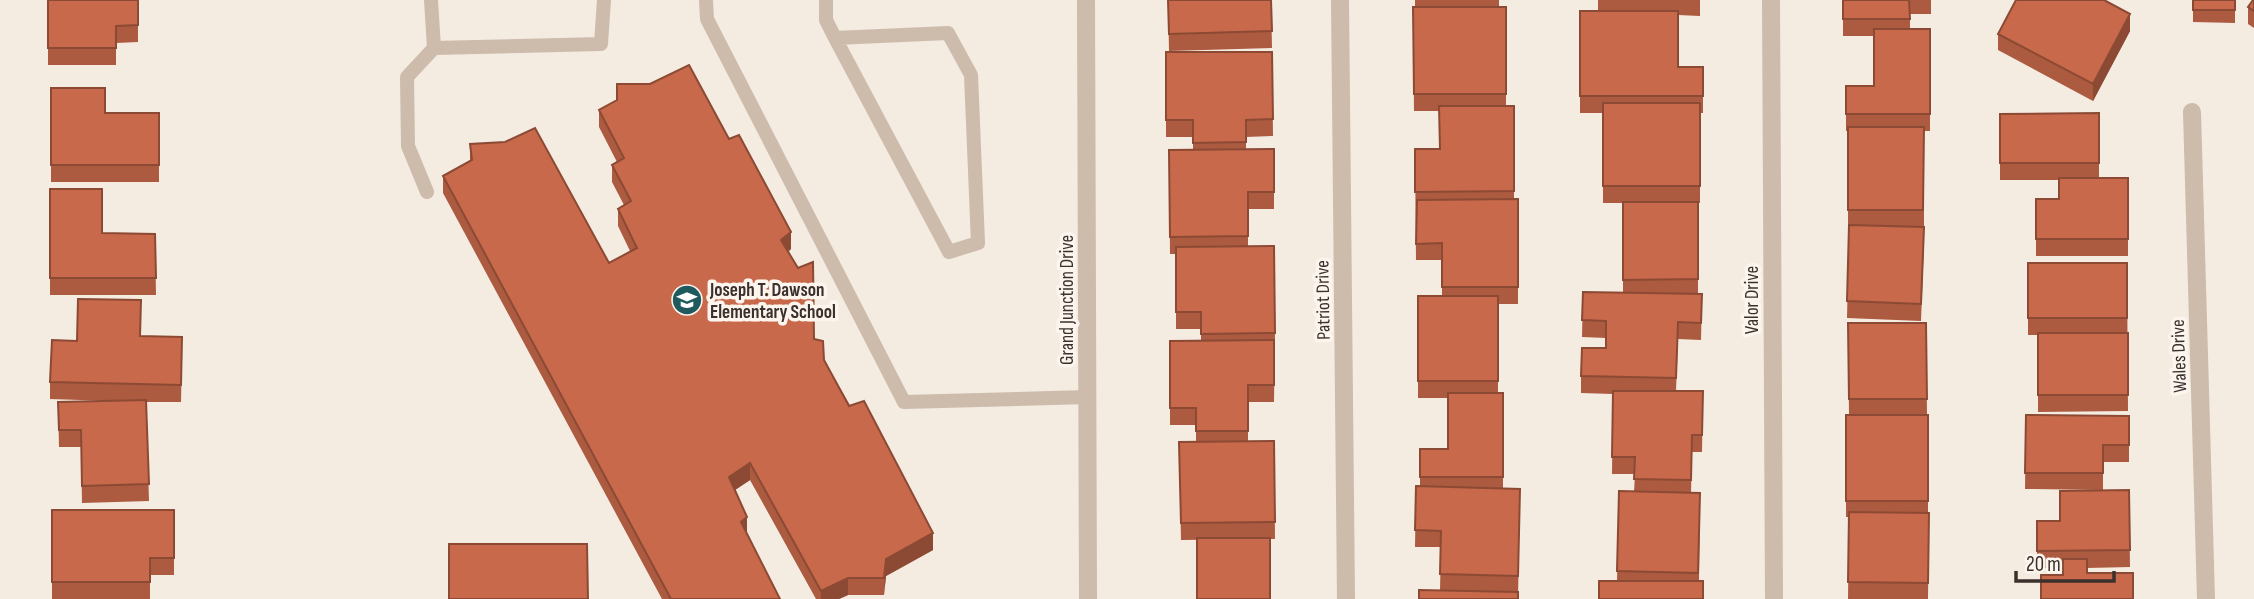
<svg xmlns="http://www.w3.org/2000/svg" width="2254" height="599" viewBox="0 0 2254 599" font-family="'Sofia Sans Condensed',sans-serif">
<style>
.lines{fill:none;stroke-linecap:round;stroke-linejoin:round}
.service{stroke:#cdbbac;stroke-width:14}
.minor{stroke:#cdbbac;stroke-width:18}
.tertiary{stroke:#cdbbac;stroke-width:18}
.wall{fill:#ac5a40}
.shaded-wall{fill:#8c4a34}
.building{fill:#c8694b;stroke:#8c4a34;stroke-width:2}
.labels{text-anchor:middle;stroke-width:7;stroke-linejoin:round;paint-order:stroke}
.poi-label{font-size:19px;font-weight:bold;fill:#3b302b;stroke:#fbf5ee;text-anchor:start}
.street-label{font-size:19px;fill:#3b302b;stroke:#fbf5ee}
</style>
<rect width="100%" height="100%" fill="#f4ebe1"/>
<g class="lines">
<path class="service" d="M431 0 434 48 601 44 604 0
M706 0 707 19 904 402 1088 397
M826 0V20L835 38 949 252 978 243 971 75 948 33 835 38
M427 192 408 146 407 77 434 48"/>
<path class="minor" d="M1340 0 1346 599
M1771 0 1774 599
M2192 112 2206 599"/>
<path class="tertiary" d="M1086 0 1088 599"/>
</g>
<path class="wall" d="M48 0H138V42L116 43V65H48Z
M1168 0H1271L1272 48 1169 51Z
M1415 0H1499V7H1506V106H1514V199H1518V304H1498V393H1503V488L1520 489 1518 599 1440 590 1441 547H1415L1416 486H1420V449H1448V398H1418V296H1442V260H1416L1415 149H1440L1439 111H1414L1413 7H1415Z
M1598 0H1700V16L1678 15V67H1703V113H1700V203H1698V294H1702L1701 340 1678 339 1676 391H1703L1702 452H1692L1691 493H1700L1699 581H1617L1619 491 1634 492 1635 474H1612L1613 394 1581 393V376L1606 348V338L1582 337 1583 292 1623 293V203H1603V113H1580V11H1598Z
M1843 0H1931V14H1910V29H1930V131H1924V244L1921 321 1847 318 1849 227H1848V131H1846V86H1874V36H1843Z
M2193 0H2235V23L2193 22Z
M2254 0V28L2248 24V7Z
M2130 31 2093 101 1998 50V34Z
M1166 52H1272L1273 136 1246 137V149H1274V209H1248V246L1275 333 1274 402H1248V442L1274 441 1275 539 1181 540 1179 442H1196V425H1170V341H1201V329H1176V254H1170L1169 150H1193V137H1166Z
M51 88 105 113H159V182H51Z
M599 110 791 249 788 252 814 339 824 360 933 550 886 576 884 595H848L839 599H816L750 480 735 490 747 534 780 599H662L443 193V176L470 161V144L609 263 630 251 618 226V209L624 205 612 182V165L617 162 599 127Z
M2099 113V178H2128V256H2036V199H2059V180H2000V114Z
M50 189 102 233 155 234 156 295H50Z
M2028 263H2127L2128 411 2038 412V335H2028Z
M1848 323H1926L1927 415H1928V513H1929L1928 599H1848L1849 517H1846V415H1849Z
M141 336 182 354 181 402H146L149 501 82 503 81 447H59L58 402 111 401 50 399V382L77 341Z
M2026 415 2129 416V462H2103V490L2025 489Z
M2129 490 2130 567 2087 568 2063 575V568H2037V521H2060Z
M52 510H174V575H150V599H52Z"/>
<path class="shaded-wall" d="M2130 14V31L2093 101V84Z
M791 232V249L781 257V240Z
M750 463V480L729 494V477Z
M747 517V534L741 522Z
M933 533V550L886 576 884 595 886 559Z
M848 578V595L839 599H821V591Z"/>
<path class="building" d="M48 0H138V25L116 26V48H48Z
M1168 0H1271L1272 31 1169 34Z
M1843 0H1909L1910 19H1843Z
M2016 0H2104L2130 14 2093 84 1998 34Z
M2193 0H2235V10H2193Z
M2253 0H2254V11L2248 7Z
M1413 7H1506V94H1414Z
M1580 11H1678V67H1703V96H1580Z
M1874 29H1930V114H1846V86H1874Z
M1166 52H1272L1273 119 1246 120V142L1193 143V120H1166Z
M689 65 729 139 739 135 791 232 781 240 798 268 813 262 814 339 823 341 824 360 849 406 864 401 933 533 886 559 884 578H848L821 591 750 463 729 477 747 517 741 522 780 599H671L443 176 472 160 470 144 505 142 535 128 609 263 637 248 618 209 631 201 612 165 624 158 599 110 617 100V84H650Z
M51 88H105V113H159V165H51Z
M1603 103H1700V186H1603Z
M1439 106H1514V191L1415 192V149H1440Z
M2099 113V163H2000V114Z
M1848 127H1924L1923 210H1848Z
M1274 149V192H1248V236L1170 237 1169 150Z
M2059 178H2128V239H2036V199H2059Z
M50 189H102V233L155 234 156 278H50Z
M1518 199V287H1442V243L1416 244 1417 200Z
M1623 202H1698V279L1623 280Z
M1849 225 1924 227 1921 304 1847 301Z
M1274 246 1275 333 1201 334V312H1176V247Z
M2028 263H2127V318H2028Z
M1583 292 1702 294 1701 323 1678 322 1676 378 1581 376 1582 348H1606V321L1582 320Z
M1418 296H1498V381H1418Z
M78 299 141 300 140 336 182 337 181 385 50 382 52 340 77 341Z
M1848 323H1926L1927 399H1849Z
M2038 333H2128V395H2038Z
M1274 340V385H1248V431H1196V408H1170V341Z
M1613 391H1703L1702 435H1692L1691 480 1634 479 1635 457H1612Z
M1448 393H1503V477H1420V449H1448Z
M146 400 149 484 82 486 81 430H59L58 402Z
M1846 415H1928V501H1846Z
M2026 415 2129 416V445H2103V473H2025Z
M1274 441 1275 522 1181 523 1179 442Z
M1416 486 1520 489 1518 576 1440 574 1441 531 1415 530Z
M2129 490 2130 550 2037 551V521H2060V491Z
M1619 491 1700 493 1698 573 1617 571Z
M52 510H174V558H150V582H52Z
M1849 512 1929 513 1928 583 1848 582Z
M1197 538H1270V599H1197Z
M449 544H587L588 599H449Z
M2063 559H2087V573H2133V599H2041V575H2063Z
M1599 581H1703V599H1599Z
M1419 590 1518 592V599H1419Z"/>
<defs>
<g id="school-disc" transform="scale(1.575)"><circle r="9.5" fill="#1f5a5e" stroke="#fbf5ee"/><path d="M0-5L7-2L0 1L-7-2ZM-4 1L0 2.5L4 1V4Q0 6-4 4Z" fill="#fff"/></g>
</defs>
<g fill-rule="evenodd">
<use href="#school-disc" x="687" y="300"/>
</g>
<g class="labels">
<g class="poi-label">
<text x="710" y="296">Joseph T. Dawson<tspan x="710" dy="22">Elementary School</tspan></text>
</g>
<g class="street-label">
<text transform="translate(1066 300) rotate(-90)" y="7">Grand Junction Drive</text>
<text transform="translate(1322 300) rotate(-91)" y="7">Patriot Drive</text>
<text transform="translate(1751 300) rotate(-90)" y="7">Valor Drive</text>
<text transform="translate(2178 356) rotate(-92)" y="7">Wales Drive</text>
</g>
</g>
<path d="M2016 571v10h98v-10" fill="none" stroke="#3b302b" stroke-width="3.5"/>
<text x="2026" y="571" font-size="21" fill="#3b302b" stroke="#fbf5ee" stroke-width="5" paint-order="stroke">20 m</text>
</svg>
